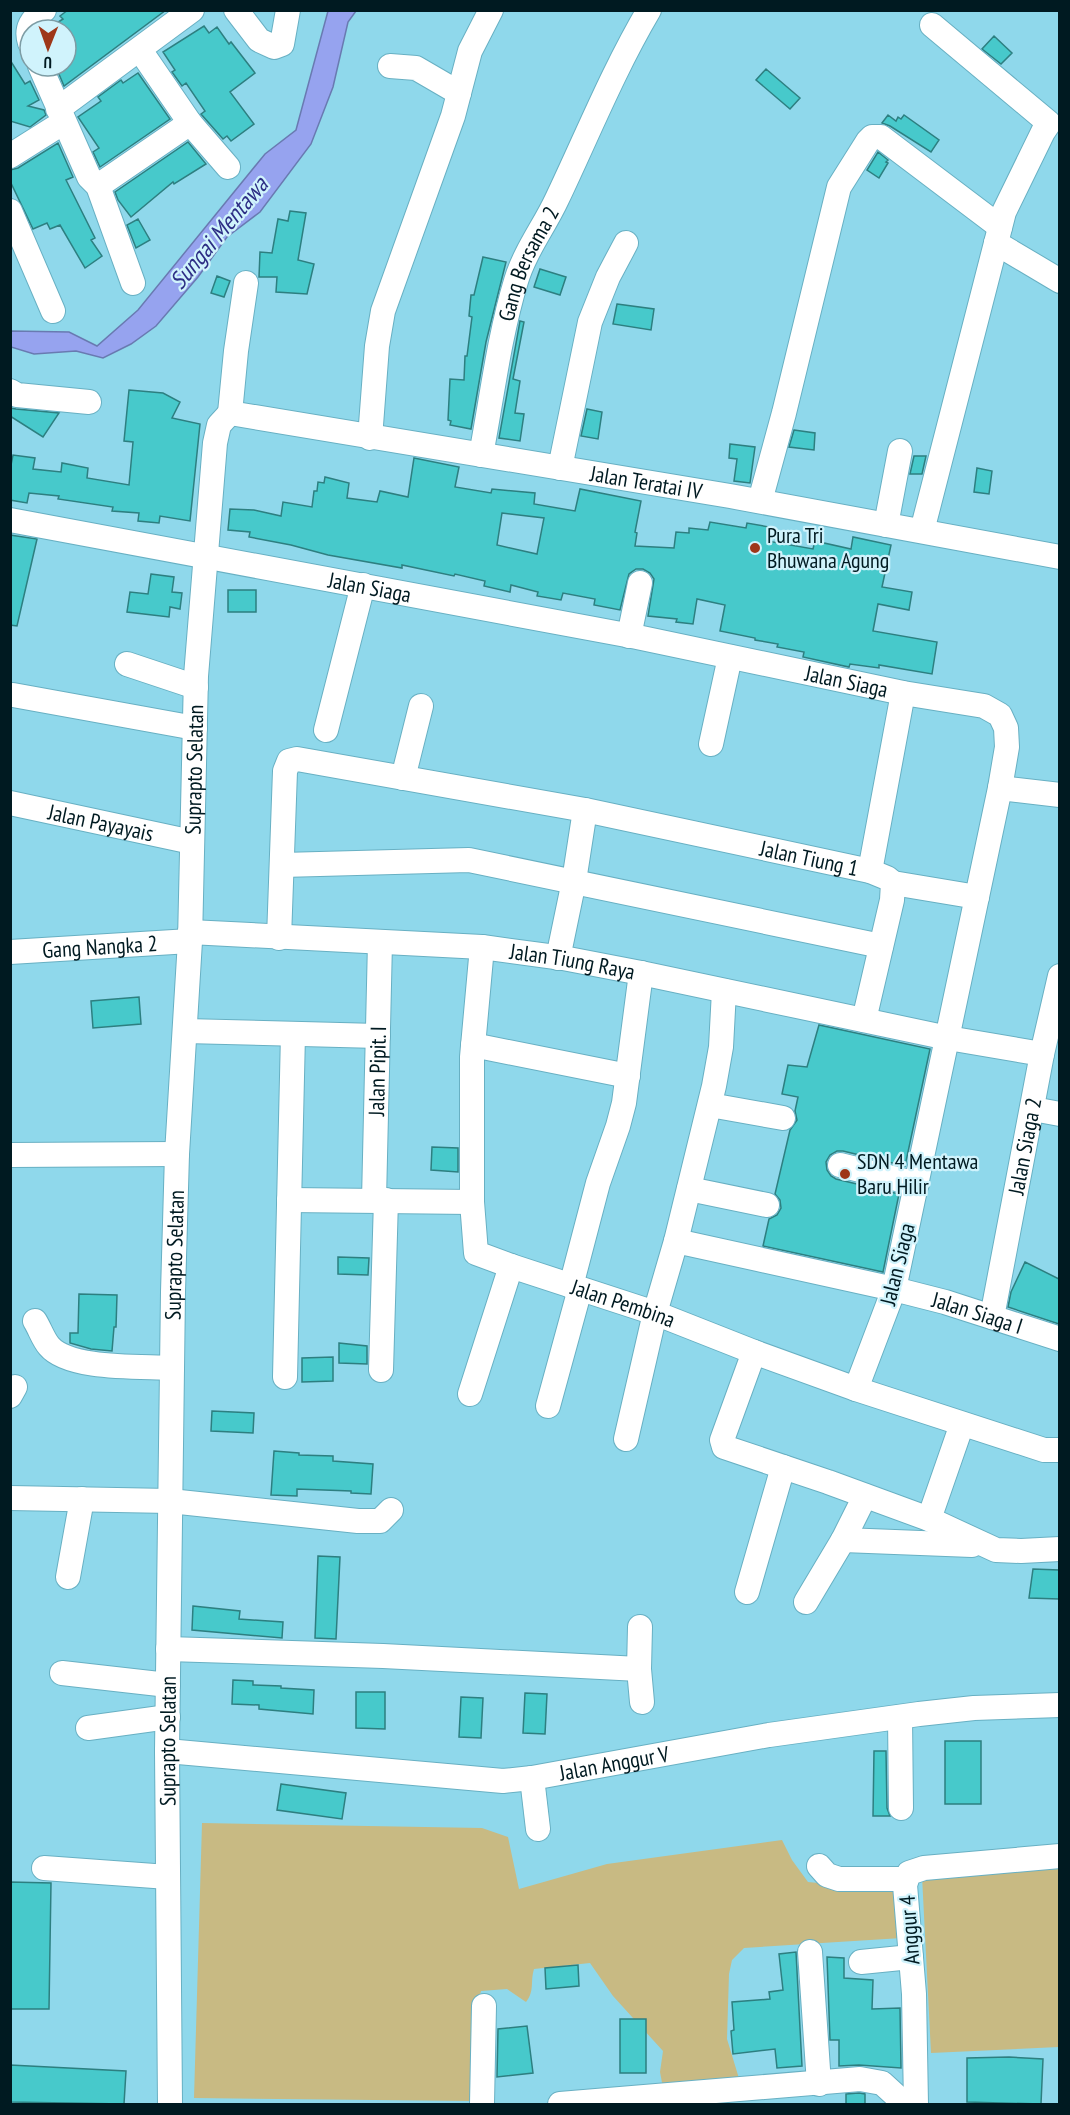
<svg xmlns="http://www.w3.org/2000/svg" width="1070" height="2115" viewBox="0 0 1070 2115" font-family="'PT Sans Narrow',sans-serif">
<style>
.green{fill:#c8ba83}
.water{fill:#96a3ef;stroke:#697ab1;stroke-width:1.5}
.building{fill:#47c9cb;stroke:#2d7f80;stroke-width:1.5;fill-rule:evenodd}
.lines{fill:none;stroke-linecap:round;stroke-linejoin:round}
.minor-casing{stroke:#68b0c3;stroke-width:26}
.minor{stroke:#fff;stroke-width:24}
.poi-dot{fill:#9e3719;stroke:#d0f3fc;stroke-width:2}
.labels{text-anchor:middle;stroke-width:4.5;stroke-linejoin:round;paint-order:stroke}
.street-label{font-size:22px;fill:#001a21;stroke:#d0f3fc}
.poi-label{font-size:22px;fill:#001a21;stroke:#d0f3fc;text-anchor:start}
.water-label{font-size:24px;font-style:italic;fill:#2d2e85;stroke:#d0f3fc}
</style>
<rect width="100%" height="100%" fill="#8fd8eb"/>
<path class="green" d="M202 1823 482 1828 508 1837 519 1889 607 1864 782 1840 792 1860 808 1882 901 1891 902 1938 744 1948 732 1960 729 1974 727 2039 741 2085 663 2088 660 2072 663 2051 613 1996 590 1963 534 1969C530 1982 535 1991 526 2002L507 1989 481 1991 478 2002 470 2101 194 2098Z
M1059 1869V2047L931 2053 922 1876Z"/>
<path class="water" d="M328 11H356L348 22 333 87 311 144 260 212 227 237 198 277 156 326 131 344 103 358 76 351 34 354 11 347V331L69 332 97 346 138 310 265 154 296 130Z"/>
<path class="building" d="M68 10H166L64 86 56 67 66 66V30H46L63 19 60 16Z
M204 26 209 33 217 27 229 44 231 42 255 73 230 92 254 124 231 141 227 136 223 139 201 114 205 111 186 83 182 86 172 72 175 70 163 52Z
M994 36 1012 53 1001 64 982 49Z
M10 60 25 84 30 81 39 100 28 106 44 110 46 115 30 127 10 121Z
M766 69 800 98 790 109 756 80Z
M138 73 170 119 100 167 93 152 99 148 78 117 101 101 98 97 121 80 123 83Z
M888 115 896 121 898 117 901 119 904 115 939 140 931 152 890 126 882 123Z
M188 142 206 164 174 184 173 182 131 217 118 200 115 192Z
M58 143 73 177 66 180 95 238 91 240 102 256 85 268 60 225 50 229 47 223 33 229 10 181V170L18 168Z
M878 152 888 160 886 162 888 163 879 178 867 170Z
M290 211 306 213 298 260 314 264 307 294 276 292 277 277H259L260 252 272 253 278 219 288 221Z
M138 219 150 240 136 248 127 225Z
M483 257 506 262 486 342 471 429 450 425 451 421 448 420 450 379 464 380 465 356H467L472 317 469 316 471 295H474Z
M540 269 566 277 560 295 534 287Z
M217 276 230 281 224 297 211 293Z
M617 304 654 309 651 330 613 324Z
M520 321 524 322 513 379 520 381 515 413 524 414 520 441 499 438Z
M129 390 163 393 180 402 172 418 200 424 190 521 160 516 159 523 138 521 139 513 112 511 113 507 58 499 59 496 29 493 27 503 10 500V470L13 455 35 458 33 469 61 472 62 463 88 468 87 478 129 485 133 442 124 441Z
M10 408 16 409 59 413 43 437 10 416Z
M587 409 602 412 598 439 581 436Z
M794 430 815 433 814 450 789 447Z
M730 444 755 447 750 483 734 481 737 459 729 458Z
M914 456H926L922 474H910Z
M414 458 459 467 455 487 491 493 492 489 535 493 534 504 575 511 580 489 641 501 635 532 637 533 635 546 674 548 676 532 689 533V528L708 530 710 522 746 528 747 523 769 527 767 541 813 549 815 541 851 549 853 537 891 545 882 587 912 592 909 610 878 604 873 631 937 642 932 674 879 665V668L850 664 849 667 803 657 804 652 777 647 778 644 755 640V638L720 631 725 605 697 599 693 624 676 622 677 619 648 616 654 579 650 573 643 569H636L629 574 620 610 594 605 595 599 563 593 561 600 537 596 538 592 511 585 510 592 484 586 485 581 455 574 454 576 402 565V568L328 555 291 545 249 537 250 532 228 530 230 509 254 510 281 516 283 502 312 507 314 491H317L318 482 324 483 325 477 349 483 347 498 377 502 380 491 408 497ZM502 513 544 518 537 554 497 545Z
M977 468 992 471 989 494 974 492Z
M10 535 37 539 17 626 10 625Z
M151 574 174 577 172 592 182 593 180 609 170 607 169 617 127 612 130 592 148 594Z
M228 590H256V612H228Z
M139 997 141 1024 93 1028 91 1001Z
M819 1025 930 1049 905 1166 843 1151H837L830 1155 826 1162 827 1170 831 1176 836 1179 899 1194 883 1272 763 1246 769 1219 777 1215 781 1208 780 1200 775 1194 790 1130 797 1120 795 1111 798 1097 782 1094 788 1065 807 1067Z
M432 1147 458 1148V1172L431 1170Z
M338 1257 369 1258 368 1275 338 1274Z
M1025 1262 1059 1279V1324L1008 1307 1011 1292Z
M79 1294 117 1295 116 1327H114L112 1351 91 1349 70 1343V1333H78Z
M339 1343 367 1346V1364L339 1363Z
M333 1357V1381L302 1382V1358Z
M212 1411 254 1413 253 1433 211 1431Z
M274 1451 299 1453V1455L333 1456V1461L373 1464 371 1494 351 1493V1491L297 1489V1496L271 1495Z
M318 1556 340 1557 336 1639 315 1638Z
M1033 1569 1059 1570V1599L1029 1598Z
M193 1606 240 1611 239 1619 283 1622 282 1638 192 1630Z
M233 1680 253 1681V1685L281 1686V1688L314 1690 313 1714 259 1709V1705L232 1704Z
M356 1692H385V1729L356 1728Z
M525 1693 547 1694 545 1734 523 1733Z
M461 1697 483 1698 481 1738 459 1737Z
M945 1741H981V1804H945Z
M874 1751H886L887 1808 890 1816H873Z
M281 1784 346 1793 342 1819 277 1810Z
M10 1882 51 1883 49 2009H10Z
M796 1952 802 2066 777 2068 775 2049 733 2054 731 2031 734 2030 732 2002 770 1999 769 1992 783 1990 779 1954Z
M827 1957 844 1958V1978L873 1980 872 2009 900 2008 901 2068 859 2065 839 2066V2040H830Z
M578 1965 579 1986 546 1989 545 1968Z
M620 2019H646V2073H620Z
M527 2026 533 2073 497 2077 498 2029Z
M1009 2057 1043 2059 1041 2104 967 2102V2058Z
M10 2065 126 2071 124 2104 10 2102Z
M859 2093 865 2094V2104H846V2094Z"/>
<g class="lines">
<g class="minor-casing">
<g id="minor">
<path d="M236 10 259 40 274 47 282 44 288 10"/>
<path d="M30 43C25 28 32 19 44 10"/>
<path d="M140 50 190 123 228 167"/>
<path d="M40 66 89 177 98 186 133 283"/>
<path d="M390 66 416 68 459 93"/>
<path d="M58 109 192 10"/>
<path d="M10 156 64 122"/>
<path d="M98 186 190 123"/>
<path d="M10 211 53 311"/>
<path d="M996 243 1060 281"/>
<path d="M10 391 17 395 89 402"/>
<path id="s1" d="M230 413 730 496 1060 557"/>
<path d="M230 413 236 351 246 283"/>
<path d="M370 438 377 346 383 311 453 116 470 51 491 10"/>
<path id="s2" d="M481 455C492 397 499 337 516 281 525 251 544 227 557 199 587 136 613 71 649 10"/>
<path d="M560 468 590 322 608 277 626 243"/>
<path d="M760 501 784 413 839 187 868 141 872 137H881L1000 227"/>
<path id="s3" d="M10 520 637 637 903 693 984 706 1000 715 1006 728 1007 747 1000 788 894 1289 856 1389"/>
<path d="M886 525 900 451"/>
<path d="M922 531 1004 212 1043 132 1049 123 932 25"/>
<path d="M629 636 640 583"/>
<path d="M127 664 196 687"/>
<path d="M13 695 195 728"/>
<path d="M326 730 363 585"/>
<path d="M711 744 730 657"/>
<path d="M403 778 421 706"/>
<path d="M1000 788 1060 795"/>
<path id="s4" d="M10 803 192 842"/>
<path d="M282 865 469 860 881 946"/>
<path d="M870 871 903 693"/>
<path d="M893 883 977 897"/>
<path id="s5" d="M190 932 482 947 563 958 641 973 948 1038 1042 1054"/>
<path id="s6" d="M279 938 285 771 289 761 297 759 585 810 870 871 887 878 893 883 892 900 864 1020"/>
<path id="s7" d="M482 947 472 1057V1202L476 1253 511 1266 655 1313 754 1352 856 1389 1044 1450H1060"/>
<path id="s8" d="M10 952 190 941"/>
<path d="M558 958 574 881 585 810"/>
<path d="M185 1031 378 1036"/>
<path d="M473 1045 628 1076"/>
<path d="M710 1105 783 1118"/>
<path d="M1033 1109 1060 1114"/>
<path d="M10 1155 177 1154"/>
<path d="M840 1165 917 1184"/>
<path d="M689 1189 767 1205"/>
<path d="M289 1200 472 1202"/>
<path id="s9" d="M374 1200 380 942"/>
<path id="s10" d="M676 1241 894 1289 945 1302 1060 1339"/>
<path d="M571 1286 598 1183 618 1126 624 1103 641 973"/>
<path id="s11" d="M992 1317 1042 1054 1060 976"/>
<path d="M35 1321C40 1329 43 1339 49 1346 69 1370 141 1366 172 1368"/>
<path d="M754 1352 722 1440 724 1447 828 1482 929 1519 996 1550 1021 1551 1060 1549"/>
<path d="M381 1370 386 1200"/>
<path d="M285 1377 293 1034"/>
<path d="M470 1394 511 1266"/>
<path d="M10 1396 15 1387"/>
<path d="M548 1406 580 1289"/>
<path d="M626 1439 655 1313 676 1241 714 1086 721 1047 724 991"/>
<path d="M10 1498 170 1501 358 1521H380L391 1510"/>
<path d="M929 1519 962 1424"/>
<path d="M843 1540 972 1545"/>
<path d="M68 1577 82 1499"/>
<path d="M747 1592 783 1467"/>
<path d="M806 1602 843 1540 865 1496"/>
<path d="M640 1627 639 1669 642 1702"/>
<path d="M168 1649 383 1656 639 1669"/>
<path d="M62 1673 168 1685"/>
<path d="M900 1717 901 1808"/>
<path d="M88 1728 168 1717"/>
<path id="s12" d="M167 1751 503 1781 532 1778 769 1735 919 1714 974 1708 1060 1705"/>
<path d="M532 1778 538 1829"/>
<path d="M819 1866 827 1875 839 1879H906"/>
<path d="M44 1868 168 1877"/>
<path d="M810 1952 819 2084"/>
<path d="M861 1962 911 1957"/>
<path id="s13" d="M170 2104 167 1751 173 1292 177 1154 190 941 196 676 215 443 219 425 230 413"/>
<path d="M482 2104 484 2006"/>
<path d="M560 2104 860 2079 882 2083 905 2104"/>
<path d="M916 2104 914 1994 905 1885 909 1873 924 1868 1060 1856"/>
</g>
</g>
<use href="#minor" class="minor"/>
</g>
<g class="poi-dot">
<circle cx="755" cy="548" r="6"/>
<circle cx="845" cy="1174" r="6"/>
</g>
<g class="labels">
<g class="street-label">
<text dy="8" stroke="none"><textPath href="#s2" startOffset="198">Gang Bersama 2</textPath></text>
<text dy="8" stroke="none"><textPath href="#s1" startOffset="422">Jalan Teratai IV</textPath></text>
<text dy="8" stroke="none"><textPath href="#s3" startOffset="366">Jalan Siaga</textPath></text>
<text dy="8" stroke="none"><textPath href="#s3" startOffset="852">Jalan Siaga</textPath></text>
<text dy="8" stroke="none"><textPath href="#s13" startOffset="1335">Suprapto Selatan</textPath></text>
<text dy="8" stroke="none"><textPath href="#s4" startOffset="93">Jalan Payayais</textPath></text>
<text dy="8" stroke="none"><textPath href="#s6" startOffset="708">Jalan Tiung 1</textPath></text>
<text dy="8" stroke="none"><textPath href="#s8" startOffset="90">Gang Nangka 2</textPath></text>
<text dy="8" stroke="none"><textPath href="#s5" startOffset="384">Jalan Tiung Raya</textPath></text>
<text dy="8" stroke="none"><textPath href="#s9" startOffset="129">Jalan Pipit. I</textPath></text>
<text dy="8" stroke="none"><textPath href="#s11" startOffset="174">Jalan Siaga 2</textPath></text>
<text dy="8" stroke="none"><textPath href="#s13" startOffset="849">Suprapto Selatan</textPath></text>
<text transform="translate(897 1264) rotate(-76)" y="8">Jalan Siaga</text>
<text dy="8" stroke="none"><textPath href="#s7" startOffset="462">Jalan Pembina</textPath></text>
<text dy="8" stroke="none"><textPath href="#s10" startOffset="310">Jalan Siaga I</textPath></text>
<text dy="8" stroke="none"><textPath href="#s13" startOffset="363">Suprapto Selatan</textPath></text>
<text dy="8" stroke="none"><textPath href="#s12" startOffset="450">Jalan Anggur V</textPath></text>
<text transform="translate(909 1930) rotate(-94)" y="8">Anggur 4</text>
</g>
<g class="poi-label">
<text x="767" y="543">Pura Tri<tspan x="767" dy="25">Bhuwana Agung</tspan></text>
<text x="857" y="1169">SDN 4 Mentawa<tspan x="857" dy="25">Baru Hilir</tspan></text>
</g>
<g class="water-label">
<text transform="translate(219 233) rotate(-50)" y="8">Sungai Mentawa</text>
</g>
</g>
<rect width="1070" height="2115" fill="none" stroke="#001a21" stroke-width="24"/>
<g transform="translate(48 48) rotate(181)"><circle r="28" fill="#d0f3fc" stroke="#7d9ca4" stroke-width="1.5"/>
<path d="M0-4.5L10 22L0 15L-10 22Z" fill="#9e3719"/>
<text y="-9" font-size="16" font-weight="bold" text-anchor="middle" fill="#001a21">U</text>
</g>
</svg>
